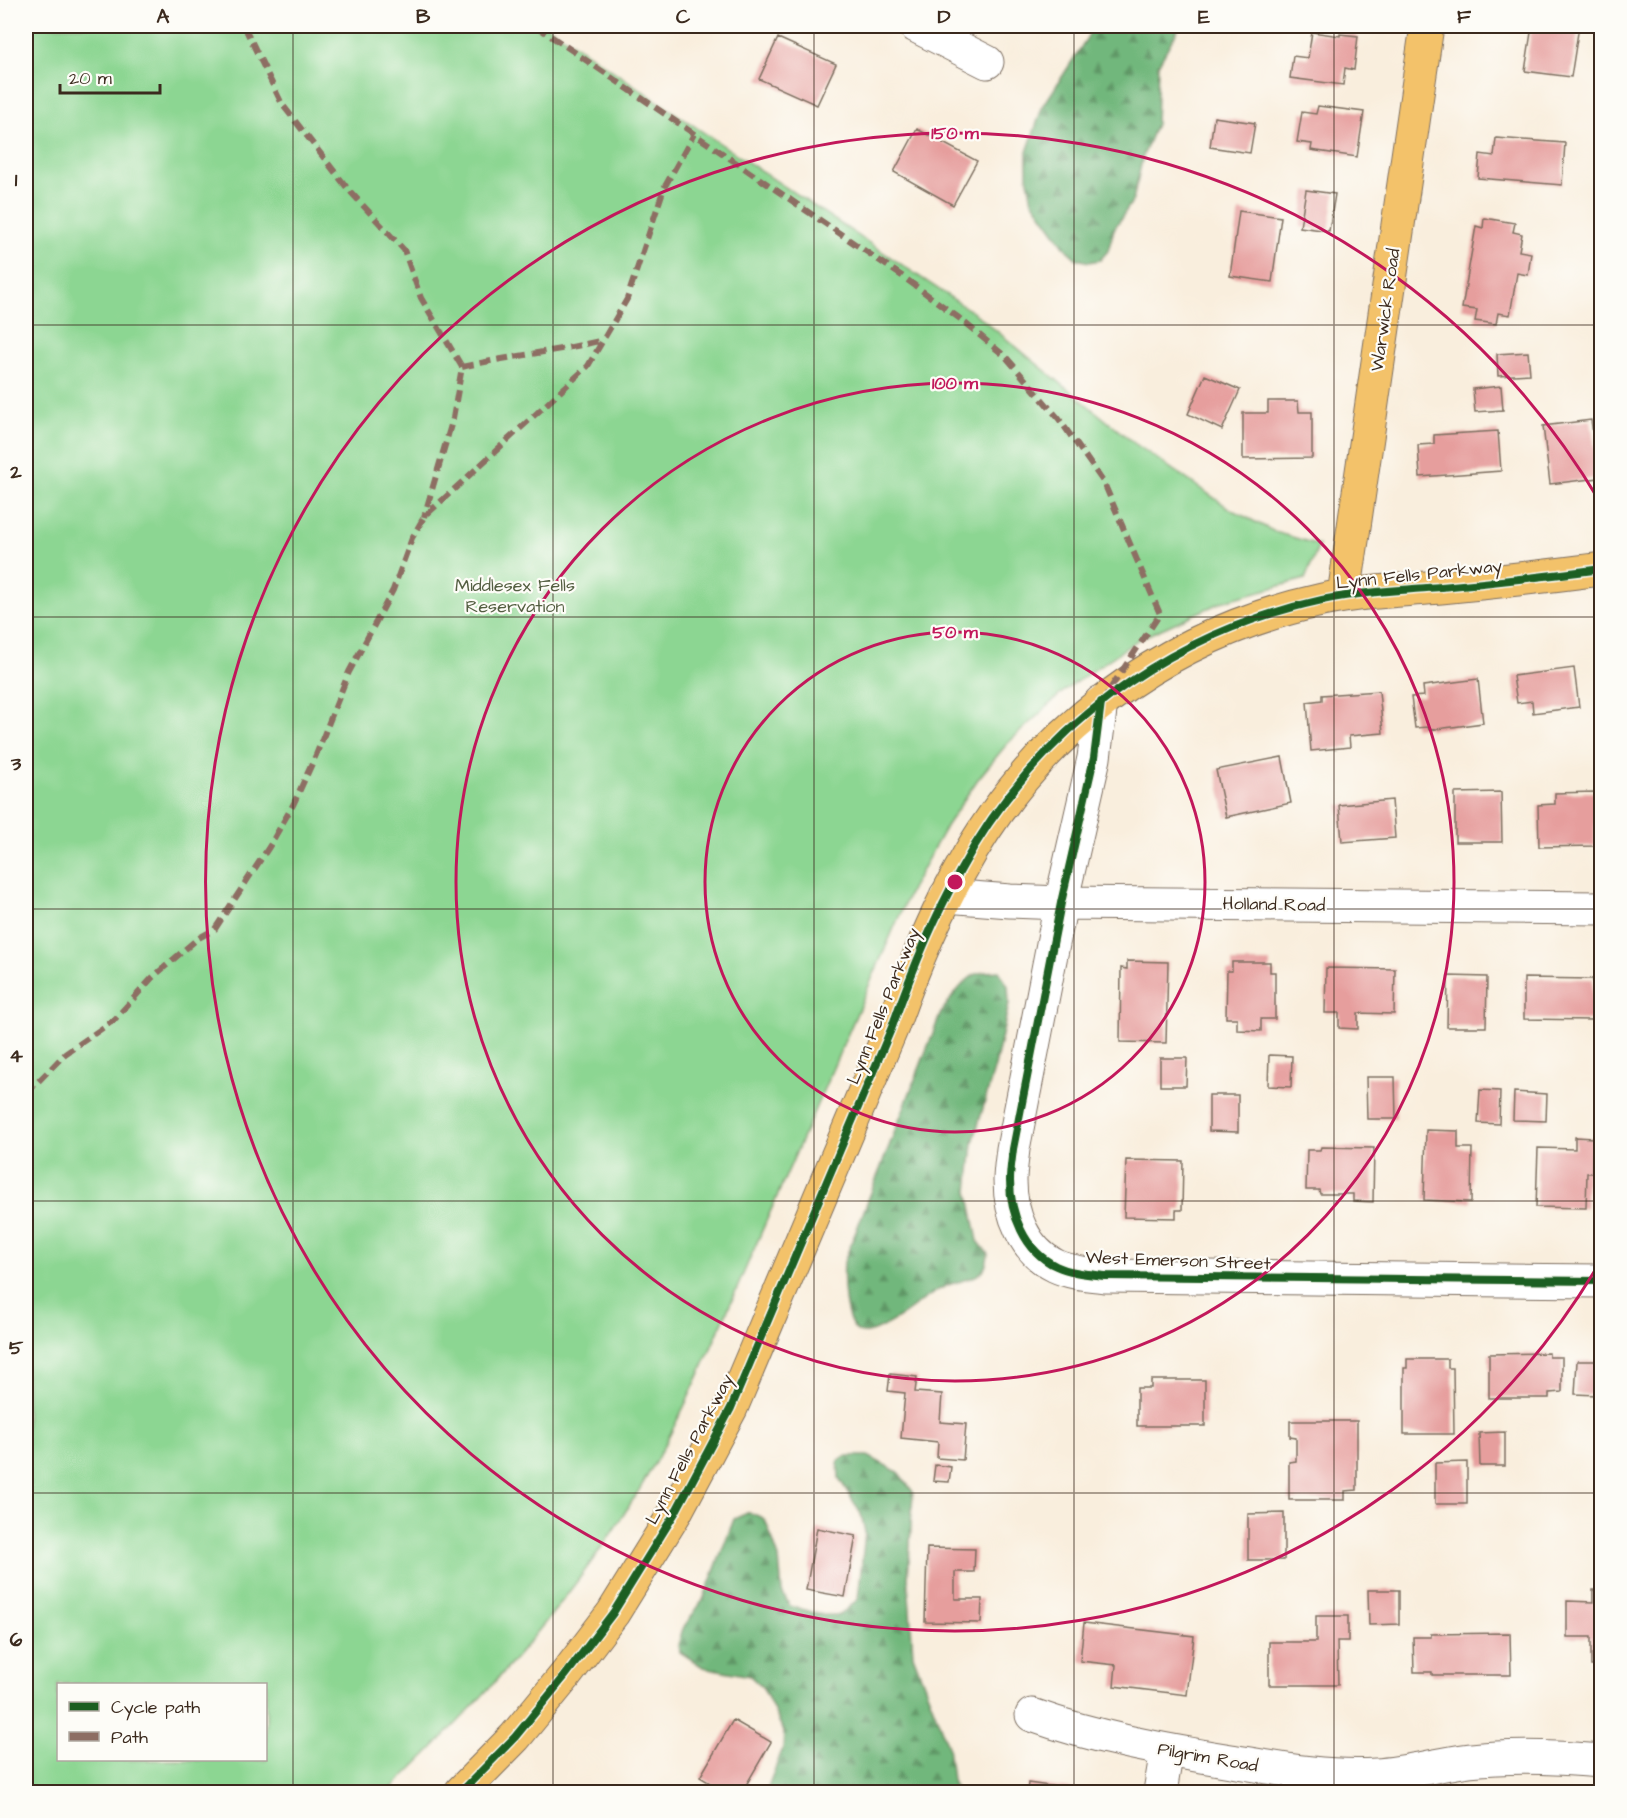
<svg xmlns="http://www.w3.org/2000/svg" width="1627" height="1818" viewBox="0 0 1627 1818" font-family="'Architects Daughter',sans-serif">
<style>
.forest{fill:url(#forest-firs);stroke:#56704d;stroke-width:1.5}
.park{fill:#8cd692;stroke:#648058;stroke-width:1.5;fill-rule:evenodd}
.building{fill:#e69e9d}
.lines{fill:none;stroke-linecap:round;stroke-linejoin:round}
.minor-casing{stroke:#7e6f61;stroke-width:35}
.major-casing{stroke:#7e6f61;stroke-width:35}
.minor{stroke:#fff;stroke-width:33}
.major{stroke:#f3c26a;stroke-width:33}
.quiet{stroke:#8d6e63;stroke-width:6;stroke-dasharray:12 6;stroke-linecap:butt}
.cycleway-casing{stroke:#fdfcf7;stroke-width:11}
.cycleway{stroke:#1b5e20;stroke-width:8}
.grid{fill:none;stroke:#3b2a1e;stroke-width:1.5;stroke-opacity:0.55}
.ring{fill:none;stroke:#c2185b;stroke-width:3}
.labels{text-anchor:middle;stroke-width:4.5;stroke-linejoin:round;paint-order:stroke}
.street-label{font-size:18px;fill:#3b2a1e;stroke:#fdfcf7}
.park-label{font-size:18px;fill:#535e41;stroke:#fdfcf7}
.centre{fill:#c2185b;stroke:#fdfcf7;stroke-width:3}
.ring-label{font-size:18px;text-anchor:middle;font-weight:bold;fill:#c2185b;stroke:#fdfcf7;stroke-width:4.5;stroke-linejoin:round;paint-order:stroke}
.neatline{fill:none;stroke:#3b2a1e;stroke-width:2}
.grid-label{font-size:20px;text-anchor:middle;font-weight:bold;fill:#3b2a1e}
</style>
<defs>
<pattern id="forest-firs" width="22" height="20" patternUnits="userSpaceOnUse" patternTransform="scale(1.5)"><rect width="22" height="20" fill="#71b77c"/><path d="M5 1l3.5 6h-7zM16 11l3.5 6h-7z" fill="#5e9565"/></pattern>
</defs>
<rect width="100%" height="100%" fill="#fdfcf7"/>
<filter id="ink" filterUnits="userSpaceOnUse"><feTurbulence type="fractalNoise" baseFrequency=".0167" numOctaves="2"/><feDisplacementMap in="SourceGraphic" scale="12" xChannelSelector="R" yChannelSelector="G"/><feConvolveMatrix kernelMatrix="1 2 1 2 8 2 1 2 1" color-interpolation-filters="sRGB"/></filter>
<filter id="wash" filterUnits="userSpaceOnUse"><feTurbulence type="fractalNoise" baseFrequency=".008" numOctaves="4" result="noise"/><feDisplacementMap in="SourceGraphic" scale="24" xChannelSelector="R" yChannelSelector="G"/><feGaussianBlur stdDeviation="1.35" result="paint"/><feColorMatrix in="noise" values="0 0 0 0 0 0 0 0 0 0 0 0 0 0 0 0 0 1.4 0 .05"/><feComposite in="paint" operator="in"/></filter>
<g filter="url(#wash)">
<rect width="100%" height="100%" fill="#f9eedd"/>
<path class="forest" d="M1093 26H1180L1158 65 1156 124 1143 156 1133 200 1114 229 1108 251 1100 260 1089 262 1077 259 1067 250 1032 201 1027 176V152L1042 108 1087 38Z
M999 971 1008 986 1009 1004 995 1066 973 1143 968 1191 978 1241 988 1254C987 1262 986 1269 979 1274 969 1281 954 1281 944 1287 927 1295 913 1309 898 1318 889 1323 869 1337 859 1332 843 1324 843 1277 844 1262L940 1015C947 1003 960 985 971 977 978 971 990 972 999 971Z
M845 1456H868L898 1472 913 1492 908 1579 913 1655 948 1746 952 1780 956 1792H766L783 1748 784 1732 763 1688 750 1676 703 1667 680 1652 678 1645 683 1628 703 1600 734 1519 749 1512 763 1518 767 1524 779 1558 782 1592 790 1606 823 1615H840L858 1599 865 1532 861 1514 839 1478 838 1461Z"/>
<path class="park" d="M26 26H547L706 134 977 315 1134 443 1232 510 1275 532 1319 545 1305 579 1224 601 1139 639 1065 690 1007 744 978 779 947 825 911 889C856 1013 803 1138 748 1263 711 1348 676 1435 624 1514 558 1616 476 1708 388 1792H26ZM58 1684H266V1760H58Z"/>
<g id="blocks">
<path class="building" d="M1532 26H1579L1571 77 1525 71Z
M1312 32 1340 36V34L1358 36 1354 70 1345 68 1343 85 1290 78 1293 56 1308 58Z
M778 38 836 64 817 105 759 79Z
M1318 106 1364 112 1357 157 1311 150 1312 144 1297 142 1302 112 1316 114Z
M1214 117 1255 123 1250 153 1210 147Z
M917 129 977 161 953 205 894 172Z
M1496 138 1565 143 1562 185 1478 178 1480 154 1494 156Z
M1306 190 1335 194 1329 231 1300 227Z
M1239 211 1281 217 1272 282 1230 276Z
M1484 218 1515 223 1513 232 1522 234 1519 251 1531 253 1528 275 1517 273 1510 315 1498 313 1496 324 1475 321 1477 310 1462 308 1476 226 1483 228Z
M1528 352 1530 374 1498 376 1497 354Z
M1205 375 1240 390 1222 430 1188 414Z
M1501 386 1503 410 1475 412 1473 389Z
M1268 401H1298L1299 412H1312V458L1243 459V413H1268Z
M1591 420 1599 478 1550 484 1543 426Z
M1498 431 1501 471 1420 477 1418 445 1434 444V435Z
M1574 668 1579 707 1533 713 1532 701 1517 703 1513 676Z
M1478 679 1483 723 1429 730 1428 727 1415 728 1411 697 1424 696 1423 686Z
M1379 691 1383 733 1349 736 1350 747 1311 751 1307 702 1322 700V695Z
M1282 757 1291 803 1226 817 1216 770Z
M1501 792 1502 842H1455V793Z
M1595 792V846L1539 847 1538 805 1555 804V793Z
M1392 800 1395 838 1342 842 1339 805Z
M1127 961 1168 962 1166 1043 1120 1042 1121 968 1127 969Z
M1232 962H1270V972H1275V1019H1261V1031L1237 1030V1018H1226L1227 971H1232Z
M1326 968 1395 969 1394 1014 1358 1013V1029L1339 1028V1013H1325Z
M1448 976 1487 977 1486 1027H1447Z
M1524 978 1593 979 1592 1020 1524 1019Z
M1269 1055 1292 1056 1291 1087 1268 1086Z
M1160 1058H1187L1186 1086H1160Z
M1366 1077H1395L1396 1119H1367Z
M1480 1090 1500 1091 1499 1124 1478 1123Z
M1514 1092 1547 1094 1546 1121 1513 1120Z
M1209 1095H1238V1132L1209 1131Z
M1426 1130 1458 1131V1148H1472L1471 1202 1424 1200Z
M1575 1137 1593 1138 1592 1173H1587L1586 1208 1536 1207 1538 1148 1575 1149Z
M1321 1147 1374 1148 1373 1202 1353 1201V1194H1320L1319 1190H1306L1307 1150H1320Z
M1126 1160 1183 1161 1182 1210H1176V1218L1124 1217Z
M1549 1353V1357H1562V1392L1549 1393V1398H1489V1354Z
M1407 1359H1448V1368H1453L1454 1434H1404V1368H1407Z
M1577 1361H1597L1596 1395 1575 1394Z
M890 1374 917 1377 915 1392 942 1394 940 1422 966 1424 963 1460 937 1458 938 1442 901 1438 905 1393 888 1391Z
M1151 1380H1205V1426H1137V1388H1151Z
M1290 1421H1357V1490L1345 1491V1500H1289V1462L1296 1461V1438L1290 1437Z
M1505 1432V1466H1480L1479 1433Z
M1467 1462V1504H1435V1463Z
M935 1465 951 1467 949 1482 933 1481Z
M1284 1513V1560H1248V1514Z
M817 1528 856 1536 845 1597 806 1590Z
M927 1548 975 1549 974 1572H955V1599H982L981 1623 925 1622Z
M1368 1590H1399V1624L1369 1625Z
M1593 1590H1602V1678H1599V1666H1591V1637H1567V1601L1593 1602Z
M1316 1616H1348V1641H1337L1338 1685H1269V1642H1316Z
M1084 1623 1194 1636 1187 1695 1114 1686 1116 1665 1080 1661Z
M1510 1633 1511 1675H1432V1672H1414L1413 1637H1431V1634Z
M733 1720 771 1742 742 1792H712L715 1786 700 1777Z
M1028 1783 1084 1791V1792H1027Z"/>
</g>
</g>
<g filter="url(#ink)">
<use href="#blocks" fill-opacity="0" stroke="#7e6f61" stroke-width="1.5"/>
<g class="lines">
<g class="minor-casing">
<path id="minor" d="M916 26 987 62
M1101 702 1094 758 1061 903 1013 1149C1012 1159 1010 1170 1010 1181 1010 1213 1024 1251 1056 1266 1071 1273 1088 1274 1105 1276L1602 1281
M946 896 1010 901 1061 903 1602 908
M1032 1715C1096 1738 1164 1750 1231 1761 1279 1769 1327 1778 1376 1775 1407 1773 1439 1764 1470 1760 1513 1755 1558 1757 1602 1761
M1160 1792 1167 1750"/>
</g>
<g class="major-casing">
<path id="major" d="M1344 595 1427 26
M461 1792 515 1737 565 1676 613 1613 675 1513 731 1408 892 1027C911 973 932 921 960 871 1036 730 1166 634 1322 600 1361 592 1401 590 1441 587 1495 582 1548 576 1602 569"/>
</g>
<use href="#minor" class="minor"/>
<use href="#major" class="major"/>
<path class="quiet" d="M244 26 282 104 348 189 404 250 421 298 462 367 453 418 424 517
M536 26 902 276 959 318 1006 357 1059 419 1104 483 1160 614 1106 695
M462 367C508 356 556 352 603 340
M26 1094 65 1054 114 1020 152 978 197 939 215 929 269 847 293 805 316 755 349 672 393 590 412 538 424 517 588 366 627 299 664 188 694 134"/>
<g class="cycleway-casing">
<path id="cycleway" d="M1101 702 1094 758 1061 903 1013 1149C1012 1159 1010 1170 1010 1181 1010 1213 1024 1251 1056 1266 1071 1273 1088 1274 1105 1276L1602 1281
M461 1792 515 1737 565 1676 613 1613 675 1513 731 1408 892 1027C911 973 932 921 960 871 1036 730 1166 634 1322 600 1361 592 1401 590 1441 587 1495 582 1548 576 1602 569"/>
</g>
<use href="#cycleway" class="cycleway"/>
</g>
</g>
<path class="grid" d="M293 26V1792M553 26V1792M814 26V1792M1074 26V1792M1334 26V1792M26 325H1602M26 617H1602M26 909H1602M26 1201H1602M26 1493H1602"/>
<g class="ring">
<circle cx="955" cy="882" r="250"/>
<circle cx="955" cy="882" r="499"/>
<path d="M1600 1262A749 749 0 1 1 1600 502"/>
</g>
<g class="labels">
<g class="street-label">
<text transform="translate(1385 310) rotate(-82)" y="6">Warwick Road</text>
<text transform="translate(1419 574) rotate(-6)" y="6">Lynn Fells Parkway</text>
<text transform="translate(1274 904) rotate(1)" y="6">Holland Road</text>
<text transform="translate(883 1006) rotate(-68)" y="6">Lynn Fells Parkway</text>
<text transform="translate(1178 1260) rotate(2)" y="6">West Emerson Street</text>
<text transform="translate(689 1449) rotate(-62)" y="6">Lynn Fells Parkway</text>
<text transform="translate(1208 1757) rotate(10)" y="6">Pilgrim Road</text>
</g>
<g class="park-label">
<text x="515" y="591">Middlesex Fells<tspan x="515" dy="21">Reservation</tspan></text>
</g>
</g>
<circle cx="955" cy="882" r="9" class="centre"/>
<g class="ring-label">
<text x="955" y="139">150 m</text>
<text x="955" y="389">100 m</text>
<text x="955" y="638">50 m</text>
</g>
<rect width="1627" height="1818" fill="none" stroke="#fdfcf7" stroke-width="66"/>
<rect x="57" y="1683" width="210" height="78" fill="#fdfcf7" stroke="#afa8a0" stroke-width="1.5"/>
<rect x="69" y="1702" width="30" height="9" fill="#1b5e20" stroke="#afa8a0" stroke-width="1.5"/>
<text x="111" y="1713" font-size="18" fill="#3b2a1e">Cycle path</text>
<rect x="69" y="1732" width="30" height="9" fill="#8d6e63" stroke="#afa8a0" stroke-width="1.5"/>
<text x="111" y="1743" font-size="18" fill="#3b2a1e">Path</text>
<path d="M60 84v9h100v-9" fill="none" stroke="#3b2a1e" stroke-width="3"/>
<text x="69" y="84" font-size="18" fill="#3b2a1e" stroke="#fdfcf7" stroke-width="4.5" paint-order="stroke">20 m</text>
<rect x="33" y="33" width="1561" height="1752" class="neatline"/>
<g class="grid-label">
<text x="163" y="23">A</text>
<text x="423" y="23">B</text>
<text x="683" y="23">C</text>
<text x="944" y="23">D</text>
<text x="1204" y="23">E</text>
<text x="1464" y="23">F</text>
<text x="16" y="186">1</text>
<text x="16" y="478">2</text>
<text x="16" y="770">3</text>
<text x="16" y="1062">4</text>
<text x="16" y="1354">5</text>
<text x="16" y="1646">6</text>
</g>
</svg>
